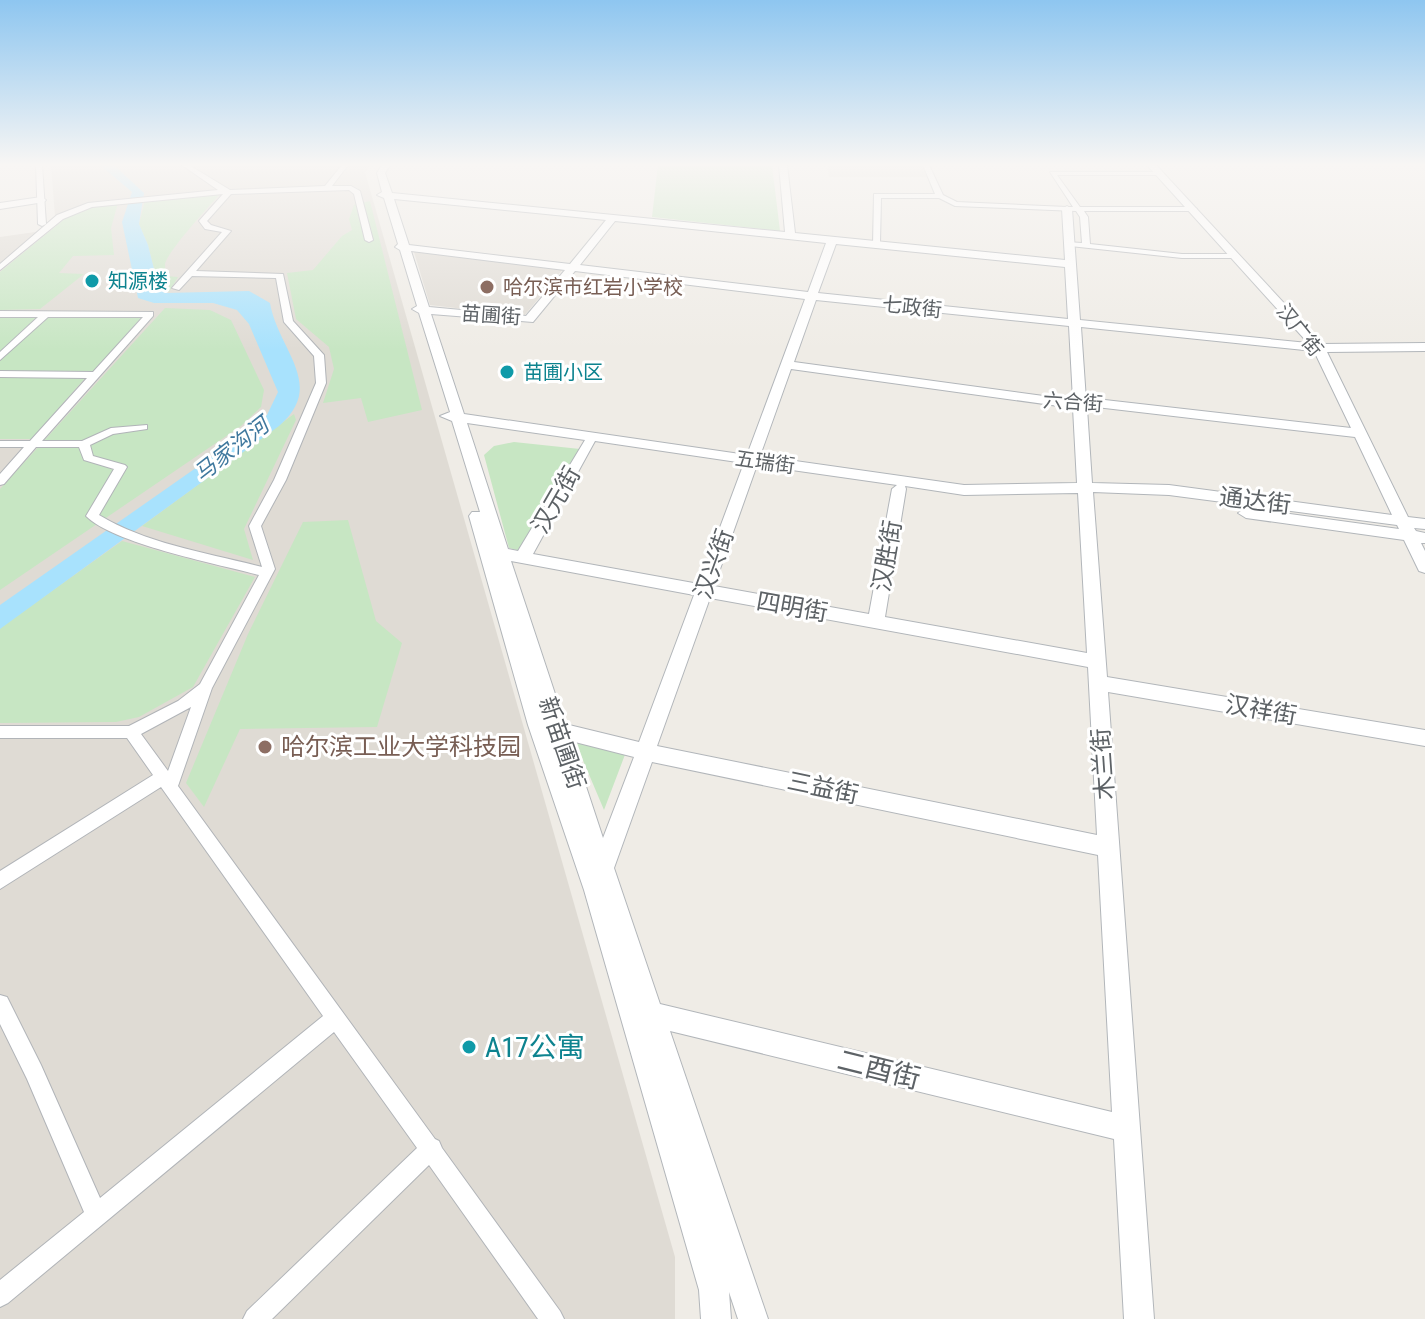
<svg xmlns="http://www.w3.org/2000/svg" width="1425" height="1319" viewBox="0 0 1425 1319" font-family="'Roboto Condensed','Noto Sans SC',sans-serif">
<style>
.education{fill:#dfdbd4}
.green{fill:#c7e6c3}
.water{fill:#a8e2fd}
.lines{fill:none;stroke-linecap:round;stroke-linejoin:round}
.street-casing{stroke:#b1b4b8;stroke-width:2}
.secondary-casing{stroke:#b2b6ba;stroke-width:2}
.street{fill:#fff;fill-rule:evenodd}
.secondary{fill:#fff;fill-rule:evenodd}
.culture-dot{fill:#0f9aa8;stroke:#fff;stroke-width:3}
.education-dot{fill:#8d6e63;stroke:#fff;stroke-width:3}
.labels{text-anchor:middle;stroke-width:6;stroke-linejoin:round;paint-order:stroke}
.far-culture-label{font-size:20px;fill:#0d838f;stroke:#fff;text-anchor:start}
.far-education-label{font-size:20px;fill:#785e54;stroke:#fff;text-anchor:start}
.far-street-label{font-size:20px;fill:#5d6266;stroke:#fff}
.far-water-label{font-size:22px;font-style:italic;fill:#3f789e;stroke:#fff}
.street-label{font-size:24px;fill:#5d6266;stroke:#fff}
.education-label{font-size:24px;fill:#785e54;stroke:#fff;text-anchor:start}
.near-culture-label{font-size:28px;fill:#0d838f;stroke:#fff;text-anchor:start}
.near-street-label{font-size:28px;fill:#5d6266;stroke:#fff}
</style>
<rect width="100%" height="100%" fill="#efece6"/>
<path class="education" d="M51 165H370L365 172 675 1257V1319H0V237L56 229Z
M827 165H922L927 177H829Z
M414 252 563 269 524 316 430 305Z"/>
<path class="green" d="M658 165H772L780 231 652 217Z
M220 194C210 205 167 252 165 264 165 268 166 272 166 276L178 277 169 292 159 289 148 245 139 224 145 200Z
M370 201 422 410 368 422 361 398 323 403 334 369 329 347 296 319 287 273 313 270 342 236 352 230 349 219 354 205Z
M118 203 111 228 114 255 73 256 59 273 84 274 40 309 0 310V272L67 217 90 208Z
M165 308 210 310 231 320 264 390 261 407 241 426 0 590V489Z
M0 316 40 317 0 353Z
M48 317H143L94 373 0 372V360Z
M0 376 86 377 32 439H0Z
M294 414 296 420 244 529 253 560 142 526Z
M514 442 580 449 521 551 509 548 484 455 494 446Z
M348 520 376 621 402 643 377 727 240 729 204 807 186 783 248 634 303 522Z
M122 541 255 577 193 687 139 717 116 722 0 723V628Z
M574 739 626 752 604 810Z"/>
<path class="water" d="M100 165H114L144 193 139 224 148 245 159 289 165 293 249 291 270 303C278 350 327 385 279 426L0 629V605L233 442 267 415 278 392 249 324 237 310 213 303H154L138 298 122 222 132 192Z"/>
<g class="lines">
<g class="street-casing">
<path id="street" d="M36 165H42L46 224 42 226 38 224Z
M182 165H189L230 190 325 186 342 165H348L332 186H351L360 191 373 240 369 242 365 240 354 194 349 190 231 194 207 221 211 225 231 231 196 271 283 274 293 321 324 355 326 383 286 480 261 526 275 569 212 688 178 786 435 1139 439 1141 442 1148 560 1311 564 1319H538L429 1165 272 1319H243L247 1311 417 1148 334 1032 8 1303 0 1307V1280L84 1212 27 1079 0 1024V995L7 997 41 1065 100 1198 323 1016 161 787 0 889V871L153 775 127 738H0V726H129L178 701 200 684 259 575C218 564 114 544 86 516L114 469 84 460 79 447H36L4 484 0 485V474L24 447H0V441H30L87 378 0 377V371L93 372 143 317H48L0 360V352L38 317H0V311L153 312V316L42 441H82L111 428 147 425V429L113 434 90 445 93 456 125 465 127 467 99 515C147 544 208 553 262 567L249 526 274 480 316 383 314 356 284 322 276 278 192 276 179 290 172 288 222 232 205 229 199 221 223 194 92 207 63 219 0 270V264L57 215 88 203 218 190ZM191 707 168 771 141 734Z
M923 165H929L943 195 957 202 1067 207H1073L1050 172H1162L1160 175H1057L1080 207H1193L1197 209 1193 211H1084L1088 217 1090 244 1182 254H1236L1240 256 1236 258H1182L1070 246 1066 244 1067 242 1082 243 1080 217 1076 211 955 206 939 198H881L880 243 873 245 874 194H935Z"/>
</g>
<g class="secondary-casing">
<path id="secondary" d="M382 165H390L385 173 392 193 785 232 779 165H787L795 233 1065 260 1062 209 1067 206 1072 209 1080 320 1308 343 1147 165H1156L1322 344 1425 343V351L1327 352 1408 517 1425 519V529L1414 528 1416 531 1425 533V543H1421L1425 551V573L1419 571 1404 540 1246 518 1238 513 1246 508 1399 529 1397 525 1169 495 1093 492 1107 677 1425 730V746L1108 692 1154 1319H1124L1114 1139 670 1031 768 1319H738L729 1292 731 1319H701L699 1290 584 890 528 725 469 516 472 512H480L452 421 440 416 450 412 419 313 412 309 417 306 400 250 395 247 398 244 384 198 377 195 382 192 377 173ZM394 199 606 220 570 264 409 245ZM615 221 826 243 808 292 580 265ZM836 244 1065 267 1068 319 818 293ZM411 251 565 270 526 316 429 307ZM575 271 805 299 747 455 464 414 431 314 533 322ZM816 300 1069 326 1073 400 794 362ZM1081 327 1314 351 1351 428 1096 399 1086 400ZM791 369 1073 408 1077 483 964 485 760 456ZM1096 407 1355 437 1392 515 1169 485 1092 483 1087 408ZM467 423 585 440 518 551 508 549ZM595 441 744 463 699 584 533 554ZM757 465 897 485 892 489 869 614 714 586ZM905 486 964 495 1078 493 1087 653 885 617 906 489ZM511 561 694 595 639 742 565 724ZM710 598 1088 667 1097 835 657 746ZM571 741 634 757 603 838ZM652 762 1098 855 1112 1112 660 1004 614 868Z
M41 197 46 200 44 202 0 209V203Z"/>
</g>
<use href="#street" class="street"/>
<use href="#secondary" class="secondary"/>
</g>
<linearGradient id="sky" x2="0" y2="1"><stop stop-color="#8ec6f0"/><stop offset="0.47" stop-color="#f8f6f4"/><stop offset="1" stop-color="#f8f6f4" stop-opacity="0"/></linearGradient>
<rect width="1425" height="350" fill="url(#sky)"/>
<g class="culture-dot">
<circle cx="92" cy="281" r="8"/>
<circle cx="507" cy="372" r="8"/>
<circle cx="469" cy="1047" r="8"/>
</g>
<g class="education-dot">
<circle cx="487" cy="287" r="8"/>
<circle cx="265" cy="747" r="8"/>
</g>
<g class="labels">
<g class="far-culture-label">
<text x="108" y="288">知源楼</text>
<text x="523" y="379">苗圃小区</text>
</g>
<g class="far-education-label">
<text x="503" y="294">哈尔滨市红岩小学校</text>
</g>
<g class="far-street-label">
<text transform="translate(912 307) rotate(6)" y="7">七政街</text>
<text transform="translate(491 315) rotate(4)" y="7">苗圃街</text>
<text transform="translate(1300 330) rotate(51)" y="7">汉广街</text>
<text transform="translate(1073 402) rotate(4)" y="7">六合街</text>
<text transform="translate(765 462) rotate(8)" y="7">五瑞街</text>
</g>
<g class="far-water-label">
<text transform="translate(231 449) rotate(-38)" y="8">马家沟河</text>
</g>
<g class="street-label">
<text transform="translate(556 500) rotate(-60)" y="8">汉元街</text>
<text transform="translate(1255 501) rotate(7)" y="8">通达街</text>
<text transform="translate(887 556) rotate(-80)" y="8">汉胜街</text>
<text transform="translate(714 564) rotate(-70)" y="8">汉兴街</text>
<text transform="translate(792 607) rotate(10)" y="8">四明街</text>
<text transform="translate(1261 710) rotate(10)" y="8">汉祥街</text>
<text transform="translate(562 743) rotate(71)" y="8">新苗圃街</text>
<text transform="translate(1103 764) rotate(-94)" y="8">木兰街</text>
<text transform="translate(823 788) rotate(12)" y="8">三益街</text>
</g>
<g class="education-label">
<text x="281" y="755">哈尔滨工业大学科技园</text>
</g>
<g class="near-culture-label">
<text x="485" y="1057">A17公寓</text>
</g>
<g class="near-street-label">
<text transform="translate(879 1069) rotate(14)" y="10">二酉街</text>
</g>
</g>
</svg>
